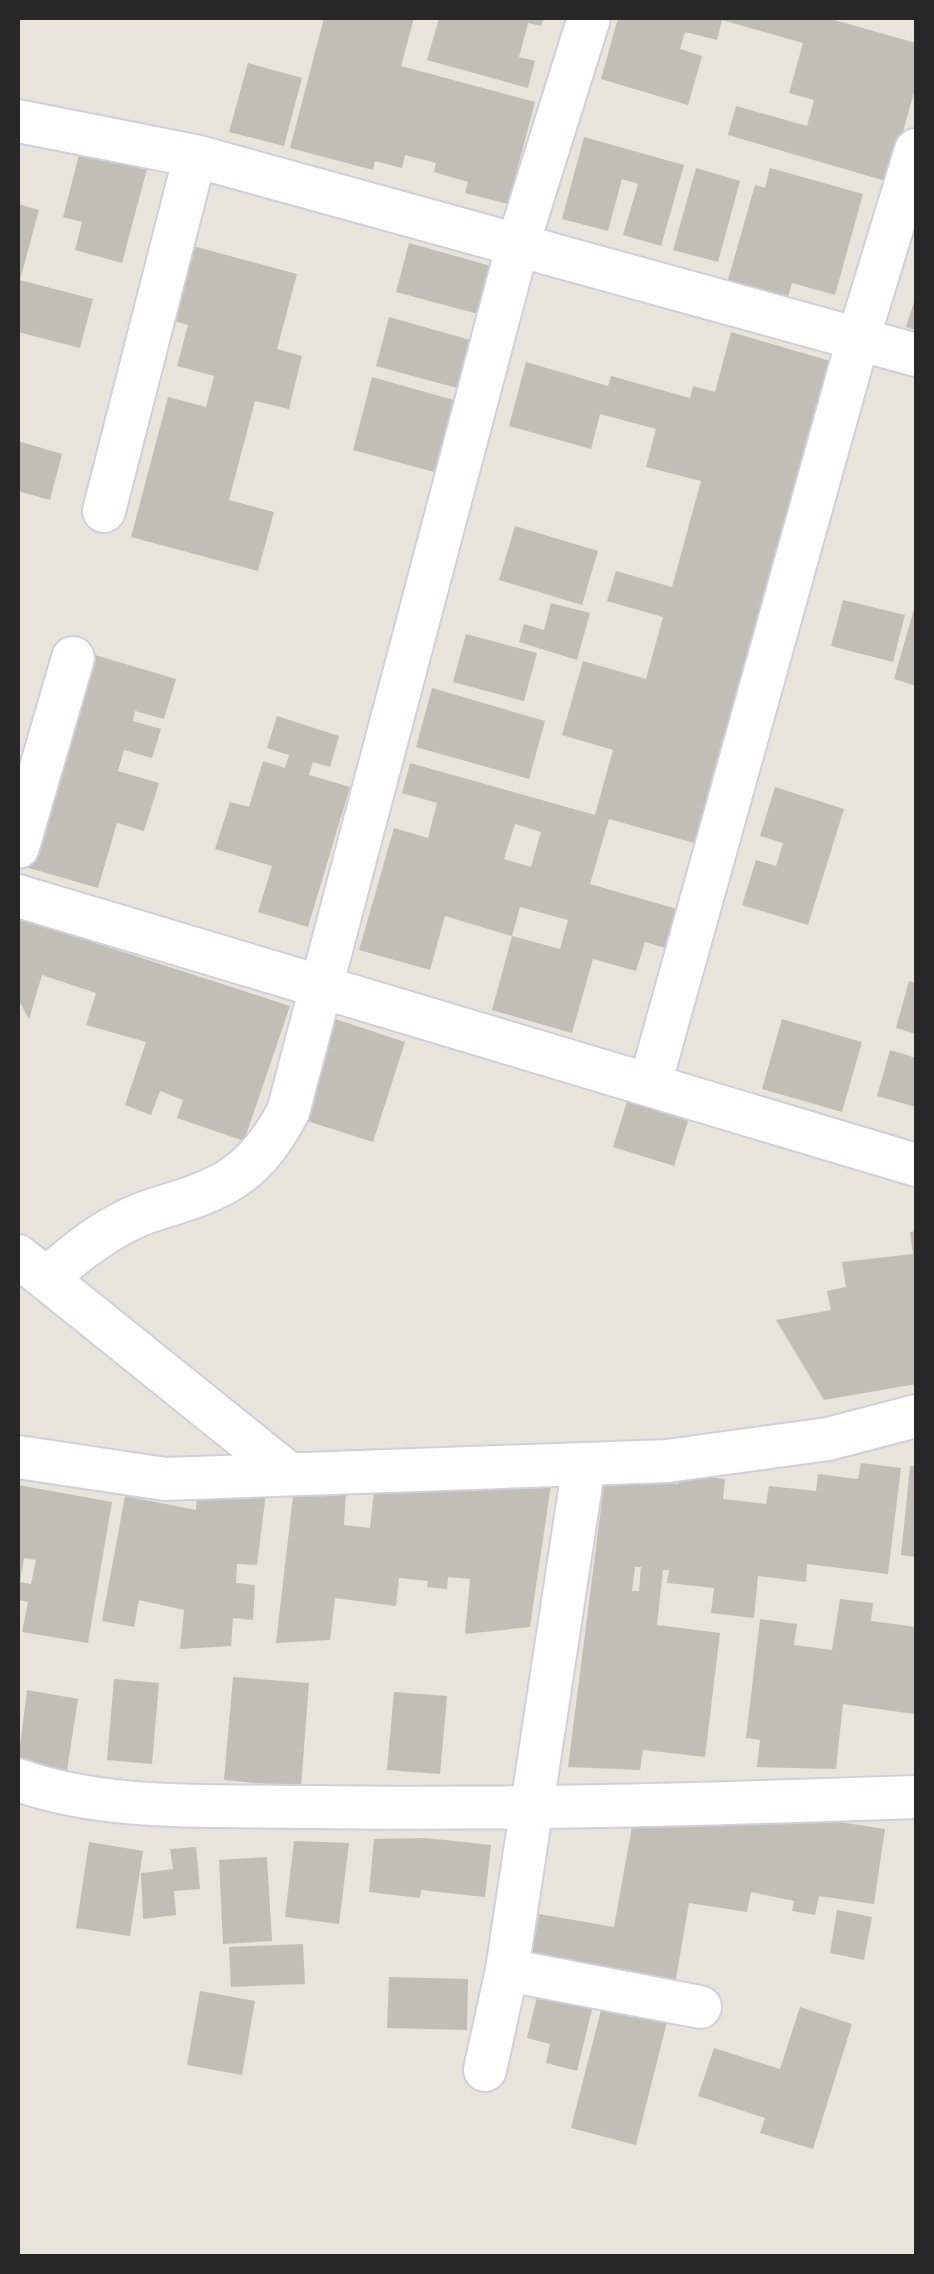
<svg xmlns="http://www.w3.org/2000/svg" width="934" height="2274" viewBox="0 0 934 2274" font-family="'DejaVu Sans',sans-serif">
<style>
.building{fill:#c1beb6;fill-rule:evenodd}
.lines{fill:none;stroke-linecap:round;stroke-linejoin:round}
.minor-casing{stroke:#cecfe0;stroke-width:46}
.minor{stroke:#fff;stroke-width:42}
</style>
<rect width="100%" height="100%" fill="#e9e4d9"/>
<path class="building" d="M324 18H414L401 66 535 102 508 204 465 193 468 182 434 172 436 163 405 155 402 168 375 161 373 170 290 148Z
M439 18H544L541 26 528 23 519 57 535 61 528 88 427 60Z
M618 18H827L916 43V85L889 182 728 135 736 106 807 126 814 100 789 93 803 43 722 20 717 40 685 32 680 49 702 56 688 105 601 79Z
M248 63 302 78 284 146 229 132Z
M584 137 684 165 661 246 623 235 638 184 622 179 608 231 562 219Z
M81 147 148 165 122 263 75 250 82 222 63 217Z
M696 168 740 181 718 262 673 250Z
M770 168 863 194 835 295 792 283 786 304 726 287 755 185 765 188Z
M18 204 39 210 20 280 93 299 80 348 18 332Z
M409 243 491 266 478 314 396 292Z
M189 245 297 274 277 349 302 356 289 409 255 401 229 500 274 512 258 571 131 537 168 397 206 407 214 376 177 366 188 325 170 320Z
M916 296V330L906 327Z
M389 317 481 343 468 391 376 366Z
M731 332 837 363 701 845 609 819 590 884 684 911 672 950 645 942 636 971 593 959 572 1033 492 1010 512 936 445 916 430 970 359 950 394 828 428 838 437 803 402 793 410 763 595 815 613 750 562 735 583 661 646 679 663 617 607 601 616 571 672 587 701 481 646 467 656 429 600 414 591 449 509 426 526 362 608 386 611 376 690 398 693 386 715 392ZM515 824 541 832 531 867 504 859ZM520 907 568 920 560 949 512 936Z
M372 377 468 404 449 476 353 450Z
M18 441 62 454 50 500 18 491Z
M515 526 598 551 582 605 499 580Z
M843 600 905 615 893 662 831 646Z
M916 602V686L894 679Z
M551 603 590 613 577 660 519 642 524 624 544 630Z
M466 634 537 653 524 701 453 682Z
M85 652 176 679 164 719 135 711 133 721 161 729 152 758 124 750 118 771 159 783 144 831 117 823 98 888 22 866Z
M432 688 545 721 529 779 416 747Z
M277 716 339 736 330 767 313 762 309 775 350 787 308 927 258 912 272 866 215 849 230 802 249 807 263 761 285 768 289 755 267 748Z
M775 787 844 809 808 925 742 905 756 860 776 866 783 843 760 836Z
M18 918 290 1006 244 1141 177 1118 183 1100 160 1091 151 1115 125 1105 146 1042 86 1025 96 993 42 975 29 1019 18 999Z
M909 981 916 983V1034L896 1028Z
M335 1019 405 1042 373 1142 304 1120Z
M782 1019 862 1042 842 1112 762 1089Z
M890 1050 916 1058V1107L877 1096Z
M627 1101 688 1121 674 1166 613 1147Z
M916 1231V1384L824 1400 776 1320 831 1310 827 1291 846 1287 842 1262 913 1254 910 1232Z
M861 1463 901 1468 888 1574 807 1564 806 1582 758 1576 754 1618 711 1613 714 1588 667 1583 669 1570H663L657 1625 720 1633 705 1757 643 1750 640 1770 568 1767 605 1477 678 1484 679 1474 725 1479 723 1499 766 1504 769 1486 816 1491 818 1474 858 1479ZM635 1567H641L639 1591H632Z
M910 1466H916V1557L901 1555Z
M18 1485 112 1502 88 1643 22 1632 28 1602 18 1600ZM24 1558 36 1560 31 1584 20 1582Z
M551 1485 530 1627 465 1634 470 1579 448 1577 447 1589 427 1587 428 1581 399 1578 396 1606 335 1598 330 1640 276 1643 293 1496 346 1493 344 1525 370 1528 374 1492Z
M197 1493H266L257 1565 237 1564 236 1583 255 1585 253 1620 233 1618 231 1646 180 1649 184 1610 139 1600 134 1627 102 1621 125 1496 196 1510Z
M840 1599 873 1603 871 1621 916 1627 914 1714 843 1704 836 1769 757 1767 760 1740 746 1738 760 1619 797 1624 794 1645 832 1650Z
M233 1677 309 1683 301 1787 224 1780Z
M114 1679 159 1683 152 1764 107 1760Z
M27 1690 78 1699 67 1770 18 1762Z
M394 1692 447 1696 440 1774 387 1770Z
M834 1816 833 1821 885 1829 874 1904 819 1896 815 1915 792 1911 794 1901 751 1892 747 1912 689 1903 674 1990 530 1965 539 1914 614 1927 633 1821Z
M426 1838 491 1845 485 1897 421 1890 420 1898 369 1892 374 1839Z
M294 1841 349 1843 339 1924 285 1917Z
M89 1842 143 1851 130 1936 76 1928Z
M196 1847 200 1889 174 1891 176 1915 143 1919 141 1873 173 1869 170 1849Z
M267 1857 272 1941 223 1944 219 1860Z
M837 1910 872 1917 864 1960 830 1953Z
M303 1944 305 1984 231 1987 229 1947Z
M389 1977 468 1979 467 2030 387 2028Z
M540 1984 595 1997 577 2071 546 2063 550 2044 527 2038Z
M200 1991 255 2001 242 2075 187 2065Z
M602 2006 667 2022 636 2145 571 2128Z
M800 2007 852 2024 813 2149 760 2133 765 2118 698 2096 714 2048 780 2069Z"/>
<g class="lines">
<g class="minor-casing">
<path id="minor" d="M18 121 195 156 916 355
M104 511 195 156
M18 847 73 658
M18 896 916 1165
M650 1084 859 336 916 150
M18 1256 289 1474
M46 1279C77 1251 115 1221 156 1209 223 1189 254 1176 288 1112L518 244 589 18
M18 1457 165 1479 667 1461 828 1439 916 1416
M18 1780C109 1812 214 1805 310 1807 513 1810 714 1804 916 1797
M507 1970 700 2007
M485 2070 507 1970 584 1464"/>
</g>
<use href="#minor" class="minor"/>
</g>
<rect width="934" height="2274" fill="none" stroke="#272727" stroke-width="40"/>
</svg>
